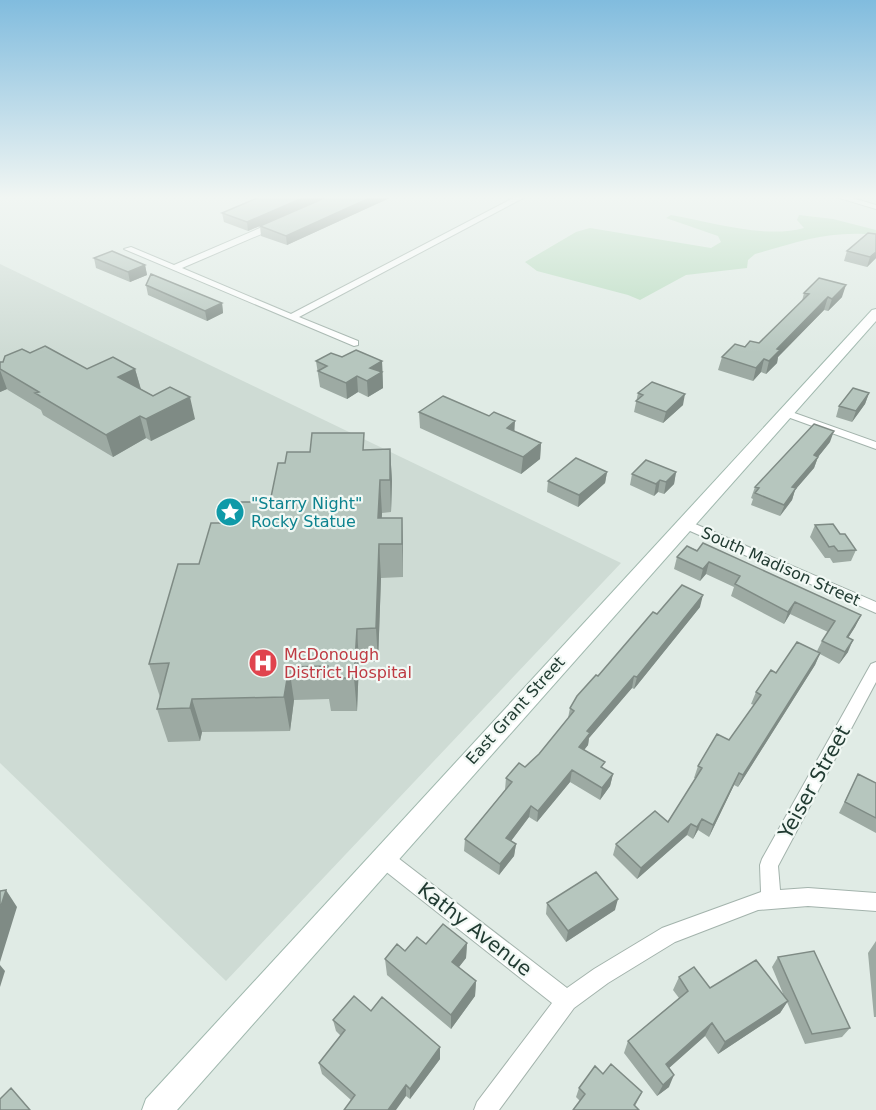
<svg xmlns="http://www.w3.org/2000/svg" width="876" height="1110" viewBox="0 0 876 1110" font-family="'DejaVu Sans',sans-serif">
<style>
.built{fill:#cedbd4}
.green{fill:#b9dcc0}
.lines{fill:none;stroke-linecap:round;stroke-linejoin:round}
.minor-casing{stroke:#a3b3ac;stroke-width:2}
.secondary-casing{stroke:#9fb7ad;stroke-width:2}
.minor{fill:#fff;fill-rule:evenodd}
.secondary{fill:#fff;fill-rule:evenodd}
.wall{fill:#9daaa3}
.shaded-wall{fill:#7f8b85}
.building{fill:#b6c6be;stroke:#7f8b85;stroke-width:1.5}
.labels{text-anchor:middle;stroke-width:4.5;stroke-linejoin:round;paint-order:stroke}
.culture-label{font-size:16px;fill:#0d838f;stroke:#f1f8f4;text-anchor:start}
.street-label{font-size:16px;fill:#213b32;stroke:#f1f8f4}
.health-label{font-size:16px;fill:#be3a42;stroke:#f1f8f4;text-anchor:start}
.near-street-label{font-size:20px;fill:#213b32;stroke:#f1f8f4}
</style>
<rect width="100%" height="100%" fill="#e0ebe5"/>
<path class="built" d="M0 264 621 563 226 981 0 763Z"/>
<path class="green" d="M671 215C711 222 765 239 804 228L797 220 799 215 833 219 876 230V235C830 230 798 242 755 254L748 260 747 268 686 275 640 300 628 295 537 271 525 262 576 232 590 228 711 248 721 242 718 236 666 218Z"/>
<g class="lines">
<g class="minor-casing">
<path id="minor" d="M517 196H527L299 317 358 341V345L354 346 124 249 131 247 174 265 274 222H280V226L182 268 291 314Z
M833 196H846L876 205V209Z
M786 410 876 442V449L782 415 780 413Z
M686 520 876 602V613L681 527 680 524 681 521Z
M876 662V682L778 866 780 890 808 888 876 893V911L808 906 758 910 675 942 608 983 574 1008 499 1110H474L477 1102 552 1003 375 863 373 857 375 851 382 848 389 851 567 988 594 969 662 928 761 892 760 865 762 859 871 664Z"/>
</g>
<g class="secondary-casing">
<path id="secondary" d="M876 309V321L177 1110H142L146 1099 872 310Z"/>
</g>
<use href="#minor" class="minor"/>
<use href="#secondary" class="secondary"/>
</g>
<path class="wall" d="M328 196 248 231 224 222 222 213Z
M329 196H394L287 245 261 236 260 226Z
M876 234V258L867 267 844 261 847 251Z
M94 258 145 265 147 275 130 282 96 268Z
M146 285 222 303 223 313 207 321 148 295Z
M804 293 842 297 828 311 824 310 778 357 777 363 766 374 761 372 753 381 718 370 722 357 759 343 802 301Z
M342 357 382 361 383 388 368 397 358 392 347 399 320 387 316 361Z
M0 362 87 369H135L141 389 195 419 151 441 146 438 113 457 43 415 41 410 8 390 7 389 0 392Z
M638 393 683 405 663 423 634 412Z
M869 393 865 404 852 422 836 417 839 406Z
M419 412 514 431 541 443 540 459 521 474 420 428Z
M830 442 818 457 814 468 795 490 792 500 780 516 751 505 753 499 751 498 755 487Z
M390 449 392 481 391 512 382 513 381 518H402L403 577 381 578 378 662H359L357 711H331L329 699 294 700 290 731 202 732 200 741 168 742 157 709 160 697 149 664 221 523 270 502 285 463 365 450Z
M607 472 605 483 578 507 547 492 548 481Z
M676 472 674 484 664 494 658 492 654 496 630 485 632 474Z
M815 525 856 550 851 561 833 563 830 558H825L810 537Z
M687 546 861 615 855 627 848 638V652L839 664 820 654 815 665 738 787 734 785 709 837 698 830 693 839 687 835 637 879 613 855 616 844 668 822 696 778H694L698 766 729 740 754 705 751 704 756 692 776 673 817 651 822 641 828 632 790 614 784 624 731 596 734 587 706 574 700 581 674 569 677 557Z
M700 607 634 689 632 688 589 738 588 745 584 750 603 769 613 774 610 786 600 800 570 782 537 822 529 817 511 841 516 844 514 856 499 875 464 851 465 839 505 790 506 778 525 767 539 754 568 718 570 708 657 614Z
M858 774 876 783V833L839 813Z
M547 903 615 910 566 942 546 914Z
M876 941V1017H874L868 953Z
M467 943 466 958 459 967 476 981 475 996 451 1029 387 975 385 959 405 951 426 944Z
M778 957 850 1028 842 1037 805 1044 787 1002 780 1013 718 1054 705 1036 669 1068V1087L657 1096 624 1053 628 1041 679 998 673 990 679 977 710 988 784 996 772 967Z
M371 1011 440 1047V1059L410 1099 406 1096 351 1100 322 1074 319 1063 341 1036 336 1031 333 1020Z
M603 1074 642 1092 635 1106 580 1101 576 1097 579 1088Z"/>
<path class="shaded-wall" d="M307 196H328L248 231 247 222Z
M374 196H394L287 245 286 236Z
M876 252V258L867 267 870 257Z
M145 265 147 275 130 282 128 272Z
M846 285 842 297 828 311 832 299Z
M828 297 824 310 778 357 777 363 766 374 769 361 777 349Z
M222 303 223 313 207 321 205 311Z
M764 359 761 372 753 381 756 368Z
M382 361 383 388 368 397 367 381 370 368Z
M135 369 141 390 118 377Z
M0 370 7 389 0 392Z
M357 376 358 392 347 399 346 383Z
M869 393 865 404 852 422 856 411Z
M685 394 683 405 663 423 666 412Z
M190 397 195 419 151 441 146 419Z
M140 416 146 438 113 457 106 435Z
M515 421 514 438 507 428Z
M834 431 830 442 818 457 814 468 795 490 792 500 780 516 792 487 814 455Z
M541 443 540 459 521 474 523 457Z
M390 449 392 481 391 512 390 480Z
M607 472 605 483 578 507 579 495Z
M676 472 674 484 664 494 666 482Z
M380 480 382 513 381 544 378 518Z
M660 480 658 492 654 496 656 484Z
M402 518 403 550V577L402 544Z
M379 544 381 578 378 662 376 628Z
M709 562 706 574 700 581 703 569Z
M703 595 700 607 634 689 637 677Z
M795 602 790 614 784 624 788 612Z
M861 615 855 627 841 649 847 637Z
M357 629 359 662 357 711 354 678Z
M853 640 848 652 839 664 845 652Z
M820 653 815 665 738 787 743 775Z
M289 667 294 700 290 731 284 697Z
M634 676 632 688 589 738 588 745 577 759 579 747 587 731Z
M192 699 202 732 200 741 190 708Z
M572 770 570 782 537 822 538 811Z
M739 773 734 785 709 837 713 825Z
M613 774 610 786 600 800 602 788Z
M531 806 529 817 505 849 506 838Z
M702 819 698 830 693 839 697 827Z
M691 824 687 835 637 879 641 868Z
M516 844 514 856 499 875 500 864Z
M6 890 17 907 0 962V909Z
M618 899 615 910 566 942 568 931Z
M467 943 466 958 451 977 452 962Z
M0 965 5 971 0 987Z
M476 981 475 996 451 1029V1015Z
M788 1001 780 1013 718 1054 725 1042Z
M712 1023 705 1036 660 1076 666 1064Z
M440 1047V1059L410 1099V1089Z
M674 1075 669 1087 657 1096 663 1085Z
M406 1085V1096L396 1110H388Z"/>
<path class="building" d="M262 196H307L247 222 222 213Z
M329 196H374L286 236 260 226Z
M868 233 876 234V252L870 257 847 251Z
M112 251 145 265 128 272 94 258Z
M151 274 222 303 205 311 146 285Z
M819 278 846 285 832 299 828 297 777 349 780 350 769 361 764 359 756 368 722 357 735 344 745 347 750 341 759 343 809 294 804 293Z
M45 346 87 369 113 357 135 369 118 377 153 396 170 387 190 397 146 419 140 416 106 435 35 393 39 392 0 369V362H3L5 356 22 349 30 353Z
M356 350 382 361 370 368 382 372 367 381 357 376 346 383 318 371 327 366 316 361 331 353 342 357Z
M652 382 685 394 666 412 636 401 643 395 638 393Z
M853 388 869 393 856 411 839 406Z
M443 396 489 416 494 412 515 421 507 428 541 443 523 457 419 412Z
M814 424 834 431 814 455 818 457 792 487 796 488 784 505 755 493 759 488 755 487Z
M312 433H364L363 450 390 449V480H380L378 518H402V544H379L376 628 357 629 354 678H327L328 666 289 667 284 697 192 699 190 708 157 709 169 663 149 664 178 564H199L211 523H221L226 502H270L278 463H285L287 452H310Z
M576 458 607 472 579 495 548 481Z
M646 460 676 472 666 482 660 480 656 484 632 474Z
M833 524 840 534H845L856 550 838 551 834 546 829 547 815 525Z
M703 543 861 615 847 637 853 640 845 652 822 641 835 621 795 602 788 612 735 584 740 576 709 562 703 569 677 557 687 546 697 551Z
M682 585 703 595 637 677 634 676 587 731 590 733 579 747 605 762 601 767 613 774 602 788 572 770 538 811 531 806 506 838 516 844 500 864 465 839 512 782 506 778 519 763 525 767 539 754 574 711 570 708 577 696 596 675 598 676 653 612 657 614Z
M797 642 820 653 743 775 739 773 713 825 702 819 697 827 691 824 641 868 616 844 655 811 668 822 702 768 698 766 717 734 729 740 761 695 756 692 771 670 776 673Z
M858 774 876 783V818L845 802Z
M596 872 618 899 568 931 547 903Z
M6 890 0 909V891Z
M443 924 467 943 452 962 476 981 451 1015 385 959 397 944 405 951 417 937 426 944Z
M814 951 850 1028 812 1034 778 957Z
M756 960 788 1001 725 1042 712 1023 666 1064 674 1075 663 1085 628 1041 688 991 679 977 694 967 710 988Z
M354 996 371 1011 382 997 440 1047 410 1089 406 1085 388 1110H344L355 1095 319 1063 345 1030 333 1020Z
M611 1064 642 1092 634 1105 639 1110H573L585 1094 579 1088 595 1066 603 1074Z
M11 1088 30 1110H0V1099Z"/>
<linearGradient id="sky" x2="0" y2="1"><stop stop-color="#81bcde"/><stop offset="0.56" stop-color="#f1f6f3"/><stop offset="1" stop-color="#f1f6f3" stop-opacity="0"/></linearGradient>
<rect width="876" height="352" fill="url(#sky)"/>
<defs>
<g id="sight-disc" transform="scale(1.5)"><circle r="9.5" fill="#0f9aa8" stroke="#f1f8f4"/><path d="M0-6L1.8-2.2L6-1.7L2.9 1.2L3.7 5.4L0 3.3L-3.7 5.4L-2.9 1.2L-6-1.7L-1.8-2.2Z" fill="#fff"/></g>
<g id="hospital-disc" transform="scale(1.5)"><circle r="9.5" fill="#e0444e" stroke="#f1f8f4"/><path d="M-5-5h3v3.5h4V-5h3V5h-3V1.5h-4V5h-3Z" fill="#fff"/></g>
</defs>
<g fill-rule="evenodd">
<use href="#sight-disc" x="230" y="512"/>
<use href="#hospital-disc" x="263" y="663"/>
</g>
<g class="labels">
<g class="culture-label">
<text x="251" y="509">"Starry Night"<tspan x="251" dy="18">Rocky Statue</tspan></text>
</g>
<g class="street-label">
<text transform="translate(781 566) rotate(24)" y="6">South Madison Street</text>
<text transform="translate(515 710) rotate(-48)" y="6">East Grant Street</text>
</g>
<g class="health-label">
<text x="284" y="660">McDonough<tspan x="284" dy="18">District Hospital</tspan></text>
</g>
<g class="near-street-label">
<text transform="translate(814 782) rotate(-61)" y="7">Yeiser Street</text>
<text transform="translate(475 929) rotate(38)" y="7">Kathy Avenue</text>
</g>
</g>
</svg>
